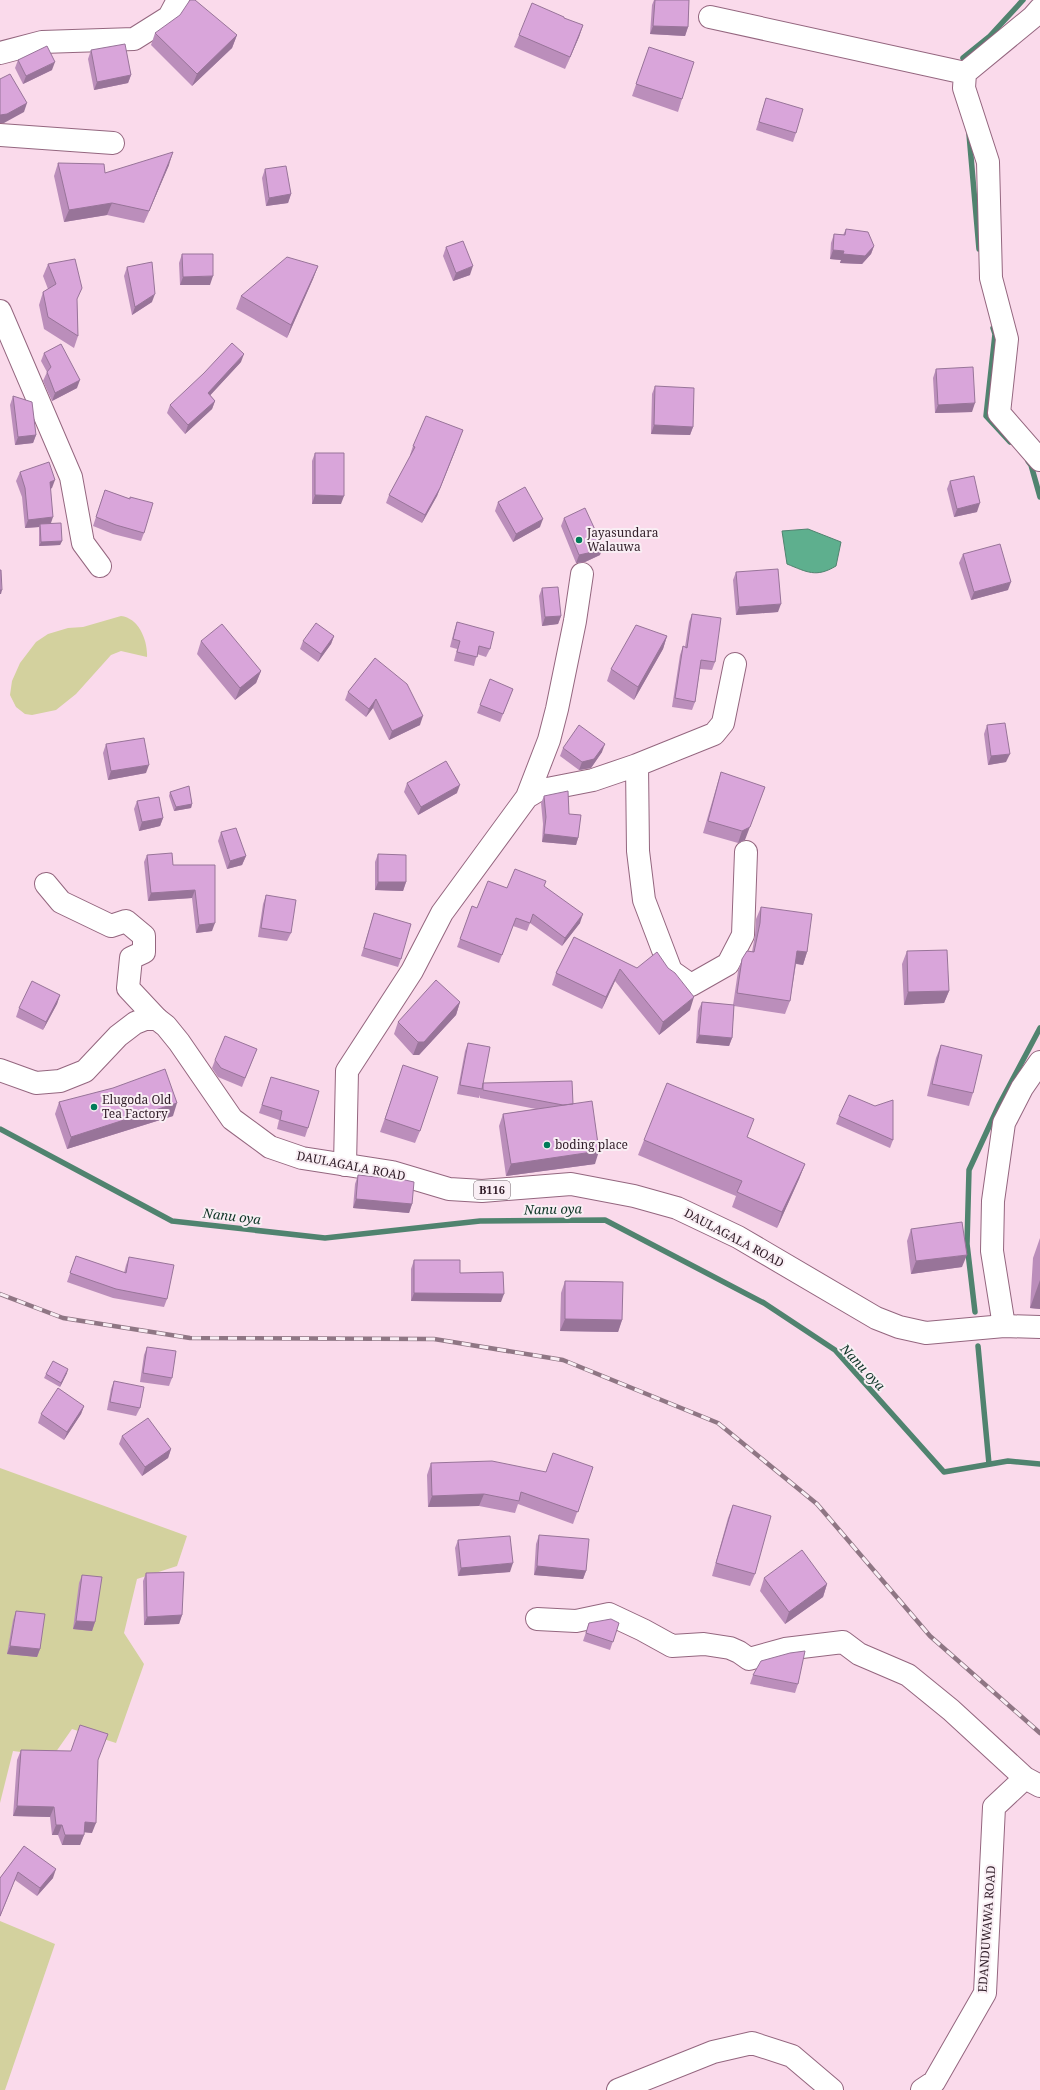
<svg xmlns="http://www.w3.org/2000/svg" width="1040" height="2090" viewBox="0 0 1040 2090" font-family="'Noto Serif',serif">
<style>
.green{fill:#d3d19e}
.water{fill:#5eaf8e;stroke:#50836f}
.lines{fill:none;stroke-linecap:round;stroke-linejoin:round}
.stream{stroke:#50836f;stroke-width:5.5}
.minor-casing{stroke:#94667f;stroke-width:24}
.major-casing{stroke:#94667f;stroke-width:24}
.minor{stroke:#fff;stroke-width:22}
.major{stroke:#fff;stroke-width:22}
.rail-casing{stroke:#8f7684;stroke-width:4.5}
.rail{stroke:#f9eef4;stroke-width:3;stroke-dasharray:9;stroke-linecap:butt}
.wall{fill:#bb8ebb}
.shaded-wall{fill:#987499}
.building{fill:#d9a5da;stroke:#987499}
.poi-dot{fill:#007b59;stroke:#f9eef4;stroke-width:1.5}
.labels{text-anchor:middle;stroke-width:4;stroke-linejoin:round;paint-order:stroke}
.shield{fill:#f9eef4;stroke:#6c5b64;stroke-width:1}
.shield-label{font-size:11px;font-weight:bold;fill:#2f1c27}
.poi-label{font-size:12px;fill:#2f1c27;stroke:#f9eef4;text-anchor:start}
.street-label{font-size:12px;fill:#2f1c27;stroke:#f9eef4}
.water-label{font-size:13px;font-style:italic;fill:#0f3527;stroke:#f9eef4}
</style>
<rect width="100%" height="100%" fill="#fadaeb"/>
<path class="green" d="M121 616C139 618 148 641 147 657L121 651 111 655 76 694 56 710 32 715 25 714 16 707 10 695 12 681 20 663 36 642 48 634 68 628 83 627Z
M0 1468 187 1536 177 1566 137 1579 124 1633 144 1664 116 1743 72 1729 53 1756 13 1751 0 1803Z
M0 1921 55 1944 5 2090H0Z"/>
<path class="water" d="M808 529 841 542 836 566C816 578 807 572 787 564L782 531Z"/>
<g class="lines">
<path class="stream" d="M963 58 989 37 1023 0
M969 134 979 249
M993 328 995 334 986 416 1010 442
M1028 461 1031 465 1040 497
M0 1129 172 1221 325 1238 480 1221 605 1220 764 1303 835 1350 944 1472 1008 1461 1040 1464
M975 1312 967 1244 969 1170 999 1105 1040 1028
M978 1346 989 1464"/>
<g class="minor-casing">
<path id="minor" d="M1040 9 1033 17 965 73 964 88 988 162 991 278 1007 339 999 413 1040 460
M710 17 965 73
M0 53 42 42 134 39 169 17 178 0
M0 135 113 143
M0 311 71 477 83 543 100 566
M637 765 714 734 723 723 735 664
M527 797 549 740 557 709 575 621 582 574
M46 884 61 902 111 926 126 921 144 936V952L131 958 128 988 157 1019
M345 1165 347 1071 412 971 442 913 527 797 537 791 593 780 637 765 638 851 644 900 671 971 691 985 728 964 743 935 746 852
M1004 1326 992 1251 993 1201 1004 1123 1022 1088 1040 1062
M537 1619 576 1621 609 1614 643 1630 672 1646 704 1644 730 1648 739 1652 749 1659 785 1649 843 1642 859 1654 908 1675 951 1710 1025 1778
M618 2090 713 2052 752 2043 792 2056 832 2090
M922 2090 934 2082 985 1993 994 1807 1025 1778 1040 1786"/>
</g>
<g class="major-casing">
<path id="major" d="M0 1070 36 1083 60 1081 85 1071 118 1036 135 1023 145 1019H157L166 1026 179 1042 232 1119 270 1147 302 1158 392 1172 449 1189 482 1191 571 1184 634 1196 677 1208 738 1237 876 1318 899 1327 926 1333 1004 1326 1040 1327"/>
</g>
<use href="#minor" class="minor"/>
<use href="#major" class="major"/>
<g class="rail-casing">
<path id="rail" d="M0 1294 63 1318 190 1338 434 1339 563 1360 718 1423 817 1504 930 1636 1040 1733"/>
</g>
<use href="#rail" class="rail"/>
</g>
<path class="wall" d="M654 0H689L688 27 685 36 650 34 652 5Z
M583 25 579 37 565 69 514 47 519 35Z
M155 33 237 35 232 48 192 86 151 45Z
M649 47 682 99 678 112 632 96Z
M91 50 131 75 128 83 94 90 88 59Z
M18 60 52 70 23 84 15 68Z
M766 98 796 133 793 142 756 130Z
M58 163 105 173 169 165 144 223 107 215 64 222 54 176Z
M265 169 291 194 288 203 266 206 262 178Z
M846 229 874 246 871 254 862 264 840 263 841 260 830 259 831 243 834 234 843 235Z
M446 247 470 275 453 281 443 256Z
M182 254 210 285H180L179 263Z
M48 264 77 301 78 336 74 348 44 329 39 305 43 292 48 289 43 276Z
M318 266 313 279 287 338 236 309 241 296Z
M127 267 152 302 132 315 124 276Z
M44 353 77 388 52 401 43 381 47 372 41 361Z
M241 362 210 395 215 401 212 409 185 434 167 413 170 405Z
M936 369 972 412 935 413 933 378Z
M655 386 693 427 690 435 651 434 652 394Z
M13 396 36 435 33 443 15 445 10 405Z
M463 430 437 496 422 523 386 503 389 495 411 455H410L413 446Z
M315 453 341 504H312V461Z
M20 472 52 488 50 489 51 523 62 541 60 545 39 546V527L25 528 22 497 16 481Z
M950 481 977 512 954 517 947 489Z
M105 490 129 499 144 533 141 541 113 534 93 526Z
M498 502 540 527 513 542 495 511Z
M564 518 600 555 585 562 576 563 561 526Z
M963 554 1008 590 971 600 959 563Z
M736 572 778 612 736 615 733 580Z
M542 588 561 616 558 624 542 626 539 596Z
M692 614 715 662 712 670 700 669 695 702 692 710 672 707 680 655 683 646 685 647 689 622Z
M457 622 490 649 486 657 477 654 474 666 454 661 457 649 450 647 454 631Z
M334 636 331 644 318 662 300 649 303 641Z
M667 636 663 649 634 700 607 681 611 669Z
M201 641 261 671 256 683 235 700 197 654Z
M375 658 420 725 389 740 373 708 366 717 345 700 348 692Z
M513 689 500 722 477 713 480 705Z
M987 725 1006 762 988 765 984 734Z
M106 744 146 773 108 780 103 753Z
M563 748 602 752 591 768 579 770 560 756Z
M721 772 745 840 738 843 703 833 717 785Z
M407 783 457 793 418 815 404 792Z
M170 792 192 804 191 808 174 811 169 796Z
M544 796 569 814 578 838 576 845 542 842 543 824 541 803Z
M137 801 163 818 160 826 139 831 134 809Z
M221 832 246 856 242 865 227 869 218 841Z
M378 854 406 882 403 891 375 890V862Z
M147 855 173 865H215L212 931 196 933 192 898 148 901 144 862Z
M544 886 580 923 562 946 530 923 527 931 513 926 499 963 457 947 472 906 477 908 507 888Z
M266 895 291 933 287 941 258 937 263 904Z
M761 907 807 952 803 965 796 964 790 1001 785 1014 734 1006 732 1038 729 1046 696 1043 698 1011 702 1002 733 1005 738 971 742 959 752 952 755 935 756 919Z
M374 913 401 959 398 967 361 956Z
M574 937 690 1010 659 1035 615 981 602 1009 552 985 556 973Z
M907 951 949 991 944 1003 904 1005 902 964Z
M60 995 57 1004 43 1030 16 1017 19 1008Z
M460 1002 456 1015 419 1055H413L394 1034 398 1022Z
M468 1043 483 1085 573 1104 595 1164 506 1176 499 1126 503 1114 536 1109 480 1098V1095L479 1098 457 1094 465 1051Z
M941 1045 973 1093 969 1106 927 1096 936 1058Z
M257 1049 242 1087 218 1077 212 1068 215 1060Z
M271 1077 308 1128 305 1137 277 1129 279 1120 259 1113Z
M399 1078 420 1131 415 1143 380 1132Z
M59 1102 173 1116 67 1149 55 1114Z
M875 1106 893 1140 890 1148 836 1124 839 1116Z
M747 1138 805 1164 799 1179 777 1228 732 1207 736 1196 638 1155 644 1140Z
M358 1175 412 1204 409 1213 353 1208 355 1184Z
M911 1229 962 1267 911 1274 907 1241Z
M1040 1238V1309L1030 1308 1033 1258Z
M76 1256 124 1273 126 1265 129 1257 167 1299 164 1307 113 1298 67 1282Z
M414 1260 460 1273 501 1302 411 1301V1269Z
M565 1281 622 1320 618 1332 560 1331 561 1293Z
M147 1347 172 1378 169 1386 140 1382 144 1355Z
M67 1373 60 1387 44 1378 46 1374Z
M114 1381 140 1408 136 1416 107 1410 111 1389Z
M84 1406 81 1414 64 1440 38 1423 41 1414Z
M122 1436 171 1449 168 1458 142 1476 119 1444Z
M431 1463 546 1472 593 1467 573 1524 518 1504 515 1513 479 1506 428 1507 427 1475Z
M733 1505 755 1574 750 1586 712 1576 728 1518Z
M539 1535 586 1571 583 1579 534 1575 536 1544Z
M458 1540 510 1572 458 1576 455 1548Z
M146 1573 182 1615 179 1624 144 1625 143 1581Z
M82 1575 95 1622 92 1631 73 1629 79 1583Z
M764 1578 827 1584 823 1597 785 1624 760 1591Z
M16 1611 40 1649 37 1657 7 1654 13 1620Z
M589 1623H619L610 1650 583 1641Z
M753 1675 798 1684 795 1693 750 1684Z
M21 1750 98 1761 92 1833 84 1832V1835L80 1845H62L58 1835H52L50 1817 13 1816 17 1760Z
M24 1846 53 1878 37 1896 15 1880 0 1917V1878Z"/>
<path class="shaded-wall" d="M583 25 579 37 565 69 570 57Z
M653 26 688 27 685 36 650 34Z
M237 35 232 48 192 86 197 74Z
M55 62 52 70 23 84 26 76Z
M131 75 128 83 94 90 97 82Z
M27 103 24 112 4 123H0V115Z
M173 152 169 165 144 223 149 211Z
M291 194 288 203 266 206 269 198Z
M112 203 107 215 64 222 69 210Z
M874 246 871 254 862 264 840 263 843 254Z
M833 250 844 251 841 260 830 259Z
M318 266 313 279 287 338 291 325Z
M473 266 470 275 453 281 456 273Z
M213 276 210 285H180L183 277Z
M155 294 152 302 132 315 135 307Z
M244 354 241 362 205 401 208 393Z
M80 380 77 388 52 401 55 393Z
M215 401 212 409 185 434 188 425Z
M975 403 972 412 935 413 938 405Z
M654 425 693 427 690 435 651 434Z
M36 435 33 443 15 445 18 437Z
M460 439 437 496 422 523 425 515Z
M55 480 52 488 47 490 50 482Z
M315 495 344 496 341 504H312Z
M980 503 977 512 954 517 957 509Z
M53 517 50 526 40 524 39 527 25 528 28 520Z
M543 519 540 527 513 542 516 534Z
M62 541 60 545 39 546 41 542Z
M603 547 600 555 585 562 576 563 579 555Z
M1011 582 1008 590 971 600 974 592Z
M0 590H2L1 594H0Z
M781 604 778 612 736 615 739 607Z
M561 616 558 624 542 626 545 617Z
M334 636 331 644 318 662 321 654Z
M667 636 663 649 634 700 638 687Z
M261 671 256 683 235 700 240 688Z
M376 699 373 708 366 717 369 709Z
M423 716 420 725 389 740 392 731Z
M605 744 602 752 591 768 579 770 582 762Z
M1010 754 1006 762 988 765 991 756Z
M149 765 146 773 108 780 111 771Z
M460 785 457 793 418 815 421 807Z
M765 787 745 840 738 843 742 831Z
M192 804 191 808 174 811 176 807Z
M163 818 160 826 139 831 142 822Z
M544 834 578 838 576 845 542 842Z
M246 856 242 865 227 869 230 861Z
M378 882H406L403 891 375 890Z
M195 890 192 898 148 901 151 893Z
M583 914 580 923 562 946 565 938Z
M215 923 212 931 196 933 199 925Z
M797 951 807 952 803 965 793 963Z
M620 969 615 981 602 1009 606 997Z
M949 991 944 1003 904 1005 908 992Z
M60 995 57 1004 43 1030 46 1022Z
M694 997 690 1010 659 1035 663 1022Z
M460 1002 456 1015 419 1055H413L418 1042Z
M699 1035 732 1038 729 1046 696 1043Z
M177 1103 173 1116 67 1149 71 1137Z
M599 1151 595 1164 506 1176 511 1164Z
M805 1164 799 1179 777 1228 782 1212Z
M356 1199 412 1204 409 1213 353 1208Z
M967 1255 962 1267 911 1274 916 1261Z
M1040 1280V1309L1030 1308Z
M414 1293 504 1294 501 1302 411 1301Z
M565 1319 622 1320 618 1332 560 1331Z
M68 1369 67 1373 60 1387 61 1383Z
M84 1406 81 1414 64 1440 67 1432Z
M171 1449 168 1458 142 1476 145 1467Z
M484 1494 479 1506 428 1507 432 1496Z
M513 1563 510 1572 458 1576 461 1568Z
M537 1566 586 1571 583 1579 534 1575Z
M827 1584 823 1597 785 1624 789 1612Z
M182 1615 179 1624 144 1625 147 1617Z
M76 1621 95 1622 92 1631 73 1629Z
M10 1646 40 1649 37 1657 7 1654Z
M17 1806 54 1807 50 1817 13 1816Z
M85 1822 96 1823 92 1833 82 1832Z
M56 1825H62L58 1835H52Z
M65 1835H84L80 1845H62Z
M56 1869 53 1878 37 1896 40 1888Z"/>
<path class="building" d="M190 0H195L237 35 197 74 155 33 180 15Z
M655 0H689L688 27 653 26Z
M532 3 564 17V18L583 25 570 57 519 35Z
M125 44 131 75 97 82 91 50Z
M47 46 55 62 26 76 18 60Z
M649 47 694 62 682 99 636 84Z
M10 74 27 103 7 114 0 115V79Z
M766 98 803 109 796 133 759 122Z
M173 152 149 211 112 203 69 210 58 163 104 164 105 173Z
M286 166 291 194 269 198 265 169Z
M846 229 868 232 874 246 865 256 843 254 844 251 833 250 834 234 845 235Z
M463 241 473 266 456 273 446 247Z
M182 254H213V276L183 277Z
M287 257 318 266 291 325 241 296Z
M75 259 82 288 77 299 78 336 48 317 43 292 56 284 48 264Z
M152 262 155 294 135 307 127 267Z
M232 343 244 354 208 393 215 401 188 425 170 405 204 373Z
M61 344 80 380 55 393 47 372 51 367 44 353Z
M973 367 975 403 938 405 936 369Z
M655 386 694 388 693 427 654 425Z
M13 396 32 402 36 435 18 437Z
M426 416 463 430 440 488 425 515 389 495 415 447 413 446Z
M315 453H344V496L315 495Z
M49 462 55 480 50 482 53 517 28 520 25 488 20 472Z
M974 476 980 503 957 509 950 481Z
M525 487 543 519 516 534 498 502Z
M105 490 130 499V497L153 503 144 533 116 525 96 517Z
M585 508 603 547 588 553 579 555 564 518Z
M61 523 62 541 41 542 40 524Z
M1000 544 1011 582 974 592 963 554Z
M778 569 781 604 739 607 736 572Z
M0 570H1L2 590H0Z
M558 587 561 616 545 617 542 588Z
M692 614 721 618 715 662 701 660 695 702 675 698 683 646 687 648Z
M457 622 494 632 490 649 479 646 477 657 457 652 460 641 453 639Z
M316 623 334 636 321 654 303 641Z
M222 624 261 671 240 688 201 641Z
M636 625 667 636 638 687 611 669Z
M375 658 407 684 423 716 392 731 376 699 369 709 348 692Z
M490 679 513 689 503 714 480 705Z
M1005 723 1010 754 991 756 987 725Z
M579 725 605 744 594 759 582 762 563 748Z
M144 738 149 765 111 771 106 744Z
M446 761 460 785 421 807 407 783Z
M721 772 765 787 750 827 742 831 708 821Z
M189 786 192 804 176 807 170 792Z
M568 791 569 814 581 815 578 838 544 834 546 817 544 796Z
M159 797 163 818 142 822 137 801Z
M236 828 246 856 230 861 221 832Z
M172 853 173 865H215V923L199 925 195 890 151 893 147 855Z
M378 854 406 855V882H378Z
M515 869 546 881 544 886 583 914 565 938 533 914 530 923 516 918 502 955 460 939 472 906 477 908 488 881 507 888Z
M266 895 296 900 291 933 261 928Z
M761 907 812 914 807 952 797 951 790 1001 737 993 742 959 747 951 754 952 760 923Z
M374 913 411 924 401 959 364 948Z
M574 937 637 968 657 952 668 968 675 973 694 997 663 1022 620 969 606 997 556 973Z
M947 950 949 991 908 992 907 951Z
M436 980 460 1002 424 1042H418L398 1022Z
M32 981 60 995 46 1022 19 1008Z
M702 1002 734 1005 732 1038 699 1035Z
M225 1036 257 1049 245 1078 221 1068 215 1060Z
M468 1043 490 1047 482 1089 460 1085Z
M941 1045 982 1055 973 1093 932 1084Z
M403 1065 438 1077 420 1131 385 1119Z
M165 1069 177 1103 71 1137 59 1102 113 1088Z
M271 1077 319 1091 308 1128 280 1120 282 1111 262 1105Z
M572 1081 573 1104 563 1105 483 1090V1083Z
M667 1083 754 1119 747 1137 805 1164 782 1212 737 1192 742 1181 644 1140Z
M849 1095 875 1106 893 1100V1140L839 1116Z
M592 1101 599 1151 511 1164 503 1114Z
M358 1175 405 1180 414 1182 412 1204 356 1199Z
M962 1222 967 1255 916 1261 911 1229Z
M76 1256 126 1273 129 1257 174 1265 167 1299 116 1289 70 1273Z
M414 1260H460V1273L503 1272 504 1294 414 1293Z
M565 1281 623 1282 622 1320 565 1319Z
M147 1347 176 1351 172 1378 143 1373Z
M53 1361 68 1369 61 1383 46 1374Z
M114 1381 144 1387 140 1408 110 1402Z
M58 1388 84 1406 67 1432 41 1414Z
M148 1418 171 1449 145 1467 122 1436Z
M553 1453 593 1467 578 1512 521 1492 519 1501 484 1494 432 1496 431 1463 492 1461 546 1472Z
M733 1505 771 1516 755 1574 716 1563Z
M539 1535 589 1539 586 1571 537 1566Z
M510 1536 513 1563 461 1568 458 1540Z
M802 1550 827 1584 789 1612 764 1578Z
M184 1572 182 1615 147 1617 146 1573Z
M82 1575 102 1577 95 1622 76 1621Z
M16 1611 45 1614 40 1649 10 1646Z
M611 1619 619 1623 613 1642 586 1633 589 1623Z
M805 1651 798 1684 753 1675 761 1661 790 1653Z
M80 1725 108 1734 98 1760 96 1823 85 1822 84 1835H65L62 1825H56L54 1807 17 1806 21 1750 71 1751Z
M24 1846 56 1869 40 1888 18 1872 0 1916V1878Z"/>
<g class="poi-dot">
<circle cx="579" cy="540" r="4"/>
<circle cx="94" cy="1107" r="4"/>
<circle cx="547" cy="1145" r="4"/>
</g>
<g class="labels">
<rect class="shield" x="474" y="1181" width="36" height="18" rx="3"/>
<g class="shield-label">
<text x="492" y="1194">B116</text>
</g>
<g class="poi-label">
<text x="587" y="537">Jayasundara<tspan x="587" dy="14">Walauwa</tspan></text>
<text x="102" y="1104">Elugoda Old<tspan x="102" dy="14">Tea Factory</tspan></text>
<text x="555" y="1149">boding place</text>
</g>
<g class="street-label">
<text transform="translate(351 1166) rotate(11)" y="4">DAULAGALA ROAD</text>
<text transform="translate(734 1238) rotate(28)" y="4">DAULAGALA ROAD</text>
<text transform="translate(987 1929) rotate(-86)" y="4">EDANDUWAWA ROAD</text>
</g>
<g class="water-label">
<text transform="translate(553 1209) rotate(-1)" y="5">Nanu oya</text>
<text transform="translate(232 1216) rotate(7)" y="5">Nanu oya</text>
<text transform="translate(863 1367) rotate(47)" y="5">Nanu oya</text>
</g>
</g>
</svg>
